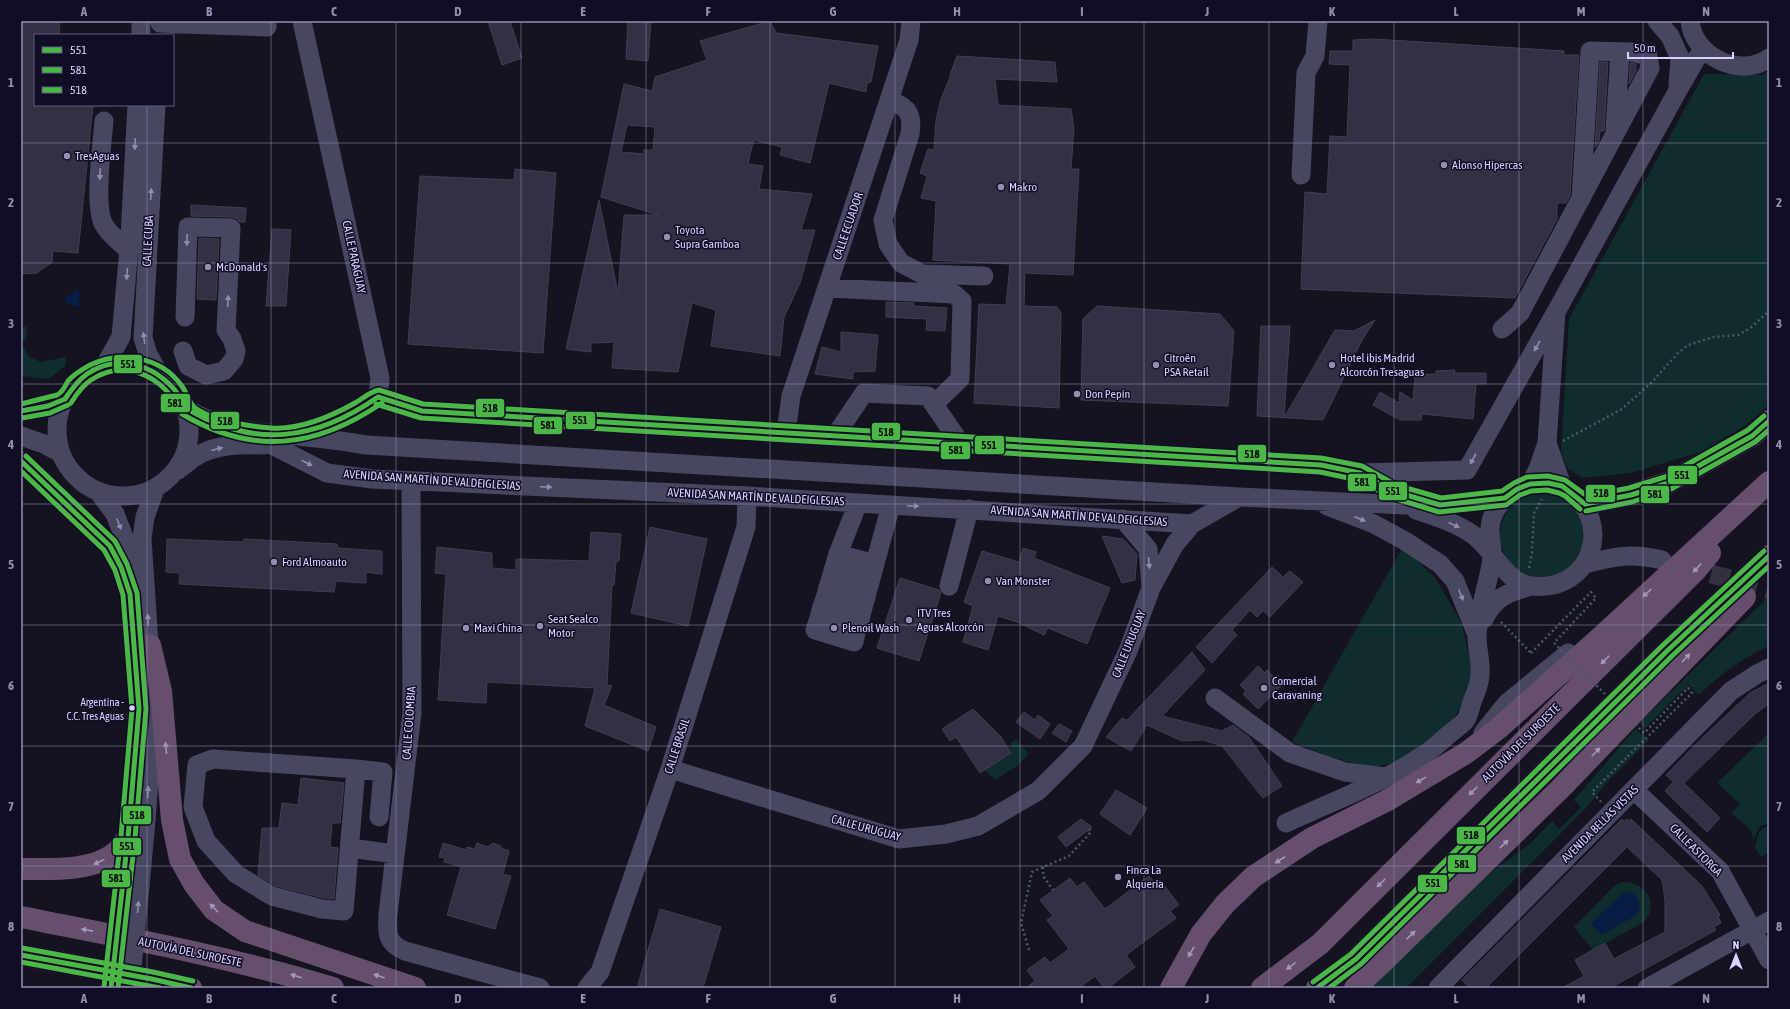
<svg xmlns="http://www.w3.org/2000/svg" width="1790" height="1009" viewBox="0 0 1790 1009" font-family="'Asap Condensed',sans-serif">
<style>
.green{fill:#102d2d}
.water{fill:#061e43}
.building{fill:#333043;stroke:#413d55;fill-rule:evenodd}
.lines{fill:none;stroke-linecap:round;stroke-linejoin:round}
.minor-tunnel{stroke:#323041;stroke-width:19;stroke-dasharray:19 10;stroke-linecap:butt}
.path{stroke:#485a6a;stroke-width:2.5;stroke-dasharray:2 3;stroke-linecap:butt}
.minor{stroke:#474761;stroke-width:19}
.highway{stroke:#654f6c;stroke-width:22}
.path-bridge{stroke:#485a6a;stroke-width:2.5;stroke-dasharray:2 3;stroke-linecap:butt}
.minor-bridge{stroke:#474761;stroke-width:19}
.bus-1-casing{stroke:#110d26;stroke-width:8}
.bus-2-casing{stroke:#110d26;stroke-width:8}
.bus-3-casing{stroke:#110d26;stroke-width:8}
.bus-1{stroke:#4ab747;stroke-width:5}
.bus-2{stroke:#4ab747;stroke-width:5}
.bus-3{stroke:#4ab747;stroke-width:5}
.oneway{fill:#8e8cb0}
.oneway2{fill:#a397bd}
.grid{fill:none;stroke:#928fb1;stroke-width:1;stroke-opacity:0.55}
.poi-dot{fill:#928fb1;stroke:#110d26;stroke-width:1.5}
.bus-dot{fill:#d6d2ff;stroke:#110d26;stroke-width:1.5}
.labels{text-anchor:middle;stroke-width:3;stroke-linejoin:round;paint-order:stroke}
.bus-label{font-size:11px;fill:#d6d2ff;stroke:#110d26;text-anchor:end}
.poi-label{font-size:12px;fill:#d6d2ff;stroke:#110d26;text-anchor:start}
.street-label{font-size:12px;fill:#d6d2ff;stroke:#110d26}
.line-badge{stroke:#110d26;stroke-width:1.5}
.pale-badge-label{font-size:11px;text-anchor:middle;font-weight:bold;fill:#111}
.neatline{fill:none;stroke:#928fb1;stroke-width:1.5}
.grid-label{font-size:13px;text-anchor:middle;font-weight:bold;fill:#928fb1}
</style>
<rect width="100%" height="100%" fill="#151320"/>
<path class="green" d="M1769 71V405L1746 425 1700 452 1631 473 1582 478 1567 468 1561 452 1569 319 1704 74 1762 75Z
M21 327H27L26 340 21 341Z
M24 347 28 356 41 362 66 357 65 366 49 379 21 376V349Z
M1500 535a42 42 0 1 1 84 0a42 42 0 1 1-84 0Z
M1403 547 1436 579 1462 624 1473 673 1465 702 1444 732 1397 762 1370 768 1331 757 1292 742Z
M1769 596V650L1766 647C1740 660 1719 675 1699 695L1688 685 1645 728 1639 723Z
M1635 729 1649 740 1611 778 1586 808 1406 988H1370L1467 893 1490 873 1530 844 1552 821 1559 829 1581 807 1574 800Z
M1769 733V824L1760 826 1754 839 1750 829 1731 813 1740 804 1717 783Z
M1016 739 1029 754 1017 766 995 780 985 770 1011 754 1009 749 1012 746 1010 743Z
M1769 826V853L1761 857 1755 848C1757 839 1758 827 1769 826Z
M1622 882C1645 881 1660 903 1644 922L1593 950 1574 927 1614 886Z"/>
<path class="water" d="M74 290 78 291 80 294 78 299 81 303 79 307 75 306 72 304H68L65 300 66 296 71 295Z
M1624 892C1638 892 1645 905 1635 916L1601 935 1591 923Z"/>
<path class="building" d="M21 21H60L59 35H35V105H93L78 253 53 251 52 262 37 273 21 274Z
M488 21H510L522 58 502 65Z
M628 21H651L648 61 626 59Z
M770 21 776 33 878 46 871 82 867 83 866 92 829 83 810 163 780 155 782 147 754 140 751 150 748 164 763 166 759 189 812 194 801 230H815L800 283 784 317 780 356 711 346 716 310 692 303 678 372 612 368 614 342 591 343V352L566 349 599 200 618 293 624 215H658L601 197 624 84 652 91 655 77 707 60 700 41ZM627 125 655 127 653 150H644V154L621 152Z
M1374 39 1564 51V55H1579L1570 195 1566 203H1557V219L1515 298 1301 289 1305 192 1327 194 1330 136 1347 137 1350 65 1329 64 1330 51H1353V40Z
M957 56 1055 62 1057 82 995 79 998 105 1071 109 1074 129 1071 169H1079L1073 275 1025 273 1024 306 1057 307 1061 313 1059 408 974 403 979 304 1006 305 1010 264 933 260 936 201 921 198 927 176 920 173 928 149 934 150 936 120 941 99 951 75H950Z
M1600 62H1608L1604 131H1600L1599 141 1595 148Z
M1630 63 1636 64V71L1629 84Z
M515 169 556 173 543 353 408 344 420 176 514 180Z
M191 205 246 208 245 222H240L236 218 231 217 191 216Z
M272 229 291 230 286 306H266Z
M199 238 219 239 216 300 197 299Z
M886 302 914 303 913 306 947 308 945 331 926 330 927 319 886 317Z
M1097 306 1220 314 1234 331 1228 406 1081 400 1083 319Z
M1375 320 1362 340 1323 420 1257 416 1261 326H1290L1284 418 1335 330 1354 331Z
M841 332 878 335 875 371 853 372V379L815 374 822 347 841 352Z
M1455 370 1454 373H1486V384H1476L1473 419 1422 414 1421 420H1400L1373 405 1380 392 1399 403 1400 392 1413 400 1415 375 1436 374V371Z
M650 527 707 539 688 626 631 613Z
M591 532 621 534 619 561 616 562 614 585H612L607 685 612 686 604 705 656 727 648 751 585 726 595 688 487 682 486 703 438 700 446 574 435 573 437 547 492 553V568L516 570V559L589 561Z
M1102 536 1123 539 1137 554 1135 580 1122 583Z
M167 539 243 542 244 539 337 544 338 548 382 551V574L366 572V583L336 581 334 592 179 584 180 573 166 572Z
M1023 548 1036 552 1034 558 1110 588 1087 644 1048 628 1044 635 1017 622 998 616 988 650 963 642 973 606 964 602 982 551 1019 562Z
M1272 567 1283 577 1290 571 1303 582 1270 617 1263 611 1257 617 1250 610 1232 630 1237 635 1212 663 1196 647Z
M900 578 939 590 941 593 919 661 877 648Z
M1192 652 1205 670 1162 716 1222 731 1233 725 1249 737 1282 786 1263 798 1222 746 1203 740 1182 741 1147 725 1131 751 1106 737 1122 718 1127 720Z
M1258 666 1265 673 1267 670 1282 685 1258 709 1243 694 1246 691 1240 685Z
M1769 683V704L1757 712 1684 783 1720 818 1707 832 1665 791 1673 782 1666 775 1701 739 1750 693Z
M973 709 1001 737 1011 753 980 773 956 737 950 741 942 729Z
M1024 712 1035 720 1038 715 1050 724 1040 739 1016 722Z
M1059 724 1072 731 1066 742 1052 733Z
M301 778 344 783 340 823H332L330 847 338 848 334 899 324 898 276 886 258 875 262 828H279L282 803 298 805Z
M1116 790 1147 808 1130 835 1100 814Z
M1081 819 1092 827 1066 847 1058 837Z
M1622 819 1624 822 1626 819 1628 821 1631 819 1702 886 1720 915 1718 916 1721 923 1714 927 1716 930 1610 988H1562L1584 976 1575 960 1605 943 1614 959 1665 932V900L1662 880 1627 847 1486 988H1470L1462 980Z
M443 843 466 850 467 847 475 849 477 843 488 847 493 843 501 846 500 848 509 851 503 874 511 876 495 929 447 915 461 867 444 862 445 858 439 857Z
M1149 876 1155 883 1160 880 1179 905 1170 911 1176 918 1126 955 1135 967 1108 988H1104L1095 976 1079 988H1026L1035 981 1027 970 1045 957 1050 963 1069 949 1047 920 1053 916 1040 900 1070 878 1077 887 1084 882 1105 909Z
M660 909 721 927 703 988H637Z"/>
<g class="lines">
<path class="minor-tunnel" d="M1683 566 1769 590"/>
<path class="path" d="M1563 441 1622 409 1651 383 1678 353 1688 345 1714 337 1738 335 1749 329 1769 311
M1529 568 1532 552 1534 513 1542 499
M1501 622 1531 653
M1601 802 1592 792 1626 758
M1043 867V876L1053 890
M1029 950 1021 923 1032 872 1069 856 1091 832 1089 829"/>
<path class="minor" d="M1657 21 1670 36 1680 58 1678 86
M1690 21C1693 56 1740 79 1769 58
M160 23 181 24 192 21
M181 24 267 27V21
M141 35V21
M889 100C909 107 913 115 910 134L883 220 888 244 901 263 922 274 984 276
M156 105 143 338 148 354 159 374
M104 121C102 145 94 203 103 223 108 234 121 243 129 251
M1615 130 1620 52
M1301 175 1306 73 1315 56 1318 21
M827 288 954 294 962 301 960 379 934 404
M1502 329 1520 313 1650 68 1648 56 1631 52 1590 51 1581 199
M183 351 188 366 206 375 224 371 234 359 236 351 232 339 226 330 231 228 188 227 185 317
M57 430a66 66 0 1 1 132 0a66 66 0 1 1-132 0Z
M104 367 121 337 130 237 137 105
M378 397 422 411H431L1232 459 1321 465 1360 473 1467 470 1556 312
M186 408C220 430 250 432 289 435 315 438 340 440 366 445L1239 497 1405 505H1440
M21 411 48 406 65 399
M299 432C328 424 354 414 378 397L380 378 302 21
M786 432 791 396 909 40 911 21
M21 436 44 444 61 453
M835 436 864 393 928 396 961 444
M1547 443 1562 486
M272 445 327 473 372 479 747 496 1192 524 1239 497
M21 461 110 546 124 575
M178 470C184 466 189 461 195 457 215 444 242 444 264 445
M1361 473 1393 491 1440 505 1505 498
M411 481 412 713 388 914C387 933 386 943 405 951L540 988
M1530 484 1538 469 1547 443 1556 312 1677 92 1696 59 1704 50
M98 491 115 514 125 540 135 646 139 709 128 837 122 884
M858 503 838 554 823 605 861 615 891 505
M1327 506 1374 524 1405 541 1440 564 1455 581 1477 635
M1123 519 1148 549 1151 588 1175 544 1192 524
M838 554 875 564
M1585 564C1617 556 1630 553 1662 560
M833 570 870 581
M949 586 969 509
M828 587 866 598
M822 606 819 618 857 628 861 617
M819 618 815 630 854 642 857 628
M1484 619C1495 596 1508 593 1531 586
M150 659 142 538 145 517 155 489
M1215 698 1290 753 1345 772 1386 777
M1483 733 1507 703 1568 653
M356 769 213 759 197 765 193 807 206 841 236 874 272 896 322 909 344 911 356 769 383 772 379 817
M670 769 899 839 946 834 978 826 1038 791 1083 746 1128 651 1151 588
M1634 790 1720 871 1769 960
M1286 823C1331 802 1380 784 1422 756 1431 751 1439 743 1447 736 1453 731 1460 726 1465 721 1469 716 1470 708 1472 702 1475 694 1480 684 1480 675 1481 662 1477 649 1477 636 1478 615 1487 586 1491 565 1494 550 1490 542 1490 529 1491 505 1515 484 1538 483 1548 483 1560 483 1568 490 1615 523 1591 592 1533 586 1506 583 1496 554 1477 538 1461 524 1436 517 1416 510
M350 848 395 854
M140 886C146 821 153 754 151 688
M587 988 600 972 670 769 746 527 747 496
M1438 988 1731 691 1757 674 1769 668
M1647 988 1769 921"/>
<path class="highway" d="M1585 504 1631 495 1668 483 1752 436 1769 421
M150 645 161 691 172 820 180 859 194 884 214 910 245 931 415 988
M21 869C50 869 93 872 116 852 121 848 124 842 128 837
M21 917C126 938 231 957 333 988
M21 955 152 979 191 988
M1171 988 1201 934 1225 904 1253 877 1312 838 1386 801 1466 753 1499 728 1603 635 1769 482
M1262 988 1320 944 1696 570 1710 553
M1317 988 1356 959 1667 651 1769 556
M1355 988 1383 962 1561 788 1745 597"/>
<path class="path-bridge" d="M1531 653 1591 592 1596 598 1554 643 1644 733 1688 688 1692 693 1626 758"/>
<path class="minor-bridge" d="M111 988 122 884
M130 988 140 886"/>
<g class="bus-1-casing">
<path id="bus-1" d="M378 397 422 411 1321 465 1360 473 1393 491 1440 505 1505 498 1517 489 1530 484 1548 483 1562 486 1585 504
M65 399C71 390 78 380 87 374 125 349 169 371 186 408
M186 408C254 449 315 441 378 397
M21 411 48 406 65 399
M21 461 110 546 121 567 130 594 139 709 128 837 111 988
M1585 504 1631 495 1668 483 1752 436 1769 421
M21 955 152 979 191 988
M1317 988 1356 959 1667 651 1769 556"/>
</g>
<g class="bus-2-casing">
<path id="bus-2" d="M71 403C76 395 83 385 91 380 125 357 164 377 180 411
M376 404 421 418 1320 472 1358 480 1390 497 1439 512 1506 505 1520 495 1531 491 1547 490 1559 493 1565 496 1580 509
M182 414C253 456 316 448 382 403
M22 418 50 413 68 405
M21 471 104 550 115 570 123 595 132 709 121 836 104 987
M1586 511 1632 502 1671 489 1755 442 1769 430
M21 962 160 988
M1329 988 1361 964 1672 656 1769 566"/>
</g>
<g class="bus-3-casing">
<path id="bus-3" d="M21 404 57 395C63 392 65 386 68 381 74 374 83 369 90 365 120 350 161 357 181 385 187 392 188 402 195 408 216 422 247 426 271 428 300 430 330 417 355 403 362 399 371 391 379 390L423 404 1321 458 1362 466 1396 485 1441 498 1502 491 1514 483 1527 477 1548 476 1565 480 1587 496 1629 488 1665 477 1748 430 1764 416
M26 456 115 541 127 564 137 593 146 709 135 838 118 988
M22 948 153 972 193 981
M1313 982 1351 954 1662 646 1764 551"/>
</g>
<use href="#bus-1" class="bus-1"/>
<use href="#bus-2" class="bus-2"/>
<use href="#bus-3" class="bus-3"/>
</g>
<defs><path id="oneway-solid" d="M-6-.8H1V-3.2L6.5 0L1 3.2V.8H-6Z"/></defs>
<g class="oneway">
<use href="#oneway-solid" transform="translate(135 144) rotate(93)"/>
<use href="#oneway-solid" transform="translate(100 174) rotate(93)"/>
<use href="#oneway-solid" transform="translate(151 194) rotate(-87)"/>
<use href="#oneway-solid" transform="translate(187 240) rotate(92)"/>
<use href="#oneway-solid" transform="translate(127 274) rotate(95)"/>
<use href="#oneway-solid" transform="translate(228 301) rotate(-87)"/>
<use href="#oneway-solid" transform="translate(144 338) rotate(-97)"/>
<use href="#oneway-solid" transform="translate(1537 346) rotate(119)"/>
<use href="#oneway-solid" transform="translate(217 449) rotate(-15)"/>
<use href="#oneway-solid" transform="translate(1473 459) rotate(119)"/>
<use href="#oneway-solid" transform="translate(307 463) rotate(27)"/>
<use href="#oneway-solid" transform="translate(546 487) rotate(3)"/>
<use href="#oneway-solid" transform="translate(913 506) rotate(3)"/>
<use href="#oneway-solid" transform="translate(1360 519) rotate(21)"/>
<use href="#oneway-solid" transform="translate(119 524) rotate(68)"/>
<use href="#oneway-solid" transform="translate(1454 525) rotate(25)"/>
<use href="#oneway-solid" transform="translate(1149 563) rotate(85)"/>
<use href="#oneway-solid" transform="translate(1461 595) rotate(68)"/>
<use href="#oneway-solid" transform="translate(148 620) rotate(-94)"/>
<use href="#oneway-solid" transform="translate(148 792) rotate(-87)"/>
<use href="#oneway-solid" transform="translate(138 907) rotate(-85)"/>
</g>
<g class="oneway2">
<use href="#oneway-solid" transform="translate(1697 568) rotate(133)"/>
<use href="#oneway-solid" transform="translate(1647 593) rotate(138)"/>
<use href="#oneway-solid" transform="translate(1686 658) rotate(-46)"/>
<use href="#oneway-solid" transform="translate(1605 660) rotate(135)"/>
<use href="#oneway-solid" transform="translate(166 748) rotate(-95)"/>
<use href="#oneway-solid" transform="translate(1596 752) rotate(-46)"/>
<use href="#oneway-solid" transform="translate(1421 780) rotate(149)"/>
<use href="#oneway-solid" transform="translate(1473 791) rotate(135)"/>
<use href="#oneway-solid" transform="translate(1504 844) rotate(-44)"/>
<use href="#oneway-solid" transform="translate(1280 860) rotate(147)"/>
<use href="#oneway-solid" transform="translate(99 862) rotate(154)"/>
<use href="#oneway-solid" transform="translate(1381 883) rotate(135)"/>
<use href="#oneway-solid" transform="translate(214 908) rotate(-134)"/>
<use href="#oneway-solid" transform="translate(87 930) rotate(-169)"/>
<use href="#oneway-solid" transform="translate(1411 935) rotate(-44)"/>
<use href="#oneway-solid" transform="translate(1191 952) rotate(120)"/>
<use href="#oneway-solid" transform="translate(1291 966) rotate(143)"/>
<use href="#oneway-solid" transform="translate(296 976) rotate(-163)"/>
<use href="#oneway-solid" transform="translate(379 976) rotate(-161)"/>
</g>
<path class="grid" d="M147 21V35M271 21V988M396 21V988M521 21V988M646 21V988M770 21V988M895 21V988M1020 21V988M1144 21V988M1269 21V988M1394 21V988M1519 21V988M1643 21V988M147 105V988M21 143H1769M21 263H1769M21 384H1769M21 504H1769M21 625H1769M21 746H1769M21 866H1769"/>
<g class="poi-dot">
<circle cx="67" cy="156" r="4"/>
<circle cx="1444" cy="165" r="4"/>
<circle cx="1001" cy="187" r="4"/>
<circle cx="667" cy="237" r="4"/>
<circle cx="208" cy="267" r="4"/>
<circle cx="1156" cy="365" r="4"/>
<circle cx="1332" cy="365" r="4"/>
<circle cx="1077" cy="394" r="4"/>
<circle cx="274" cy="562" r="4"/>
<circle cx="988" cy="581" r="4"/>
<circle cx="909" cy="620" r="4"/>
<circle cx="540" cy="626" r="4"/>
<circle cx="466" cy="628" r="4"/>
<circle cx="834" cy="628" r="4"/>
<circle cx="1264" cy="688" r="4"/>
<circle cx="1118" cy="877" r="4"/>
</g>
<circle class="bus-dot" cx="132" cy="708" r="3.5"/>
<g class="labels">
<g class="bus-label">
<text x="124" y="706">Argentina -<tspan x="124" dy="14">C.C. Tres Aguas</tspan></text>
</g>
<g class="poi-label">
<text x="75" y="160">TresAguas</text>
<text x="1452" y="169">Alonso Hipercas</text>
<text x="1009" y="191">Makro</text>
<text x="675" y="234">Toyota<tspan x="675" dy="14">Supra Gamboa</tspan></text>
<text x="216" y="271">McDonald's</text>
<text x="1164" y="362">Citroën<tspan x="1164" dy="14">PSA Retail</tspan></text>
<text x="1340" y="362">Hotel ibis Madrid<tspan x="1340" dy="14">Alcorcón Tresaguas</tspan></text>
<text x="1085" y="398">Don Pepín</text>
<text x="282" y="566">Ford Almoauto</text>
<text x="996" y="585">Van Monster</text>
<text x="917" y="617">ITV Tres<tspan x="917" dy="14">Aguas Alcorcón</tspan></text>
<text x="548" y="623">Seat Sealco<tspan x="548" dy="14">Motor</tspan></text>
<text x="474" y="632">Maxi China</text>
<text x="842" y="632">Plenoil Wash</text>
<text x="1272" y="685">Comercial<tspan x="1272" dy="14">Caravaning</tspan></text>
<text x="1126" y="874">Finca La<tspan x="1126" dy="14">Alquería</tspan></text>
</g>
<g class="street-label">
<text transform="translate(848 226) rotate(-71)" y="4">CALLE ECUADOR</text>
<text transform="translate(148 241) rotate(-87)" y="4">CALLE CUBA</text>
<text transform="translate(354 257) rotate(78)" y="4">CALLE PARAGUAY</text>
<text transform="translate(432 480) rotate(4)" y="4">AVENIDA SAN MARTÍN DE VALDEIGLESIAS</text>
<text transform="translate(756 497) rotate(3)" y="4">AVENIDA SAN MARTÍN DE VALDEIGLESIAS</text>
<text transform="translate(1079 516) rotate(4)" y="4">AVENIDA SAN MARTÍN DE VALDEIGLESIAS</text>
<text transform="translate(1129 644) rotate(-68)" y="4">CALLE URUGUAY</text>
<text transform="translate(409 723) rotate(-86)" y="4">CALLE COLOMBIA</text>
<text transform="translate(1521 743) rotate(-45)" y="4">AUTOVÍA DEL SUROESTE</text>
<text transform="translate(677 746) rotate(-72)" y="4">CALLE BRASIL</text>
<text transform="translate(1600 824) rotate(-45)" y="4">AVENIDA BELLAS VISTAS</text>
<text transform="translate(866 828) rotate(15)" y="4">CALLE URUGUAY</text>
<text transform="translate(1696 850) rotate(45)" y="4">CALLE ASTORGA</text>
<text transform="translate(190 952) rotate(12)" y="4">AUTOVÍA DEL SUROESTE</text>
</g>
</g>
<g class="line-badge">
<rect x="113" y="354" width="30" height="20" rx="4" fill="#4ab747"/>
<rect x="160" y="393" width="31" height="20" rx="4" fill="#4ab747"/>
<rect x="475" y="398" width="30" height="20" rx="4" fill="#4ab747"/>
<rect x="565" y="411" width="31" height="19" rx="4" fill="#4ab747"/>
<rect x="210" y="411" width="30" height="19" rx="4" fill="#4ab747"/>
<rect x="533" y="416" width="30" height="19" rx="4" fill="#4ab747"/>
<rect x="871" y="422" width="30" height="19" rx="4" fill="#4ab747"/>
<rect x="974" y="435" width="31" height="20" rx="4" fill="#4ab747"/>
<rect x="940" y="441" width="31" height="19" rx="4" fill="#4ab747"/>
<rect x="1237" y="444" width="30" height="19" rx="4" fill="#4ab747"/>
<rect x="1667" y="465" width="31" height="20" rx="4" fill="#4ab747"/>
<rect x="1347" y="473" width="30" height="19" rx="4" fill="#4ab747"/>
<rect x="1378" y="481" width="30" height="20" rx="4" fill="#4ab747"/>
<rect x="1585" y="484" width="31" height="19" rx="4" fill="#4ab747"/>
<rect x="1640" y="485" width="30" height="19" rx="4" fill="#4ab747"/>
<rect x="122" y="805" width="30" height="20" rx="4" fill="#4ab747"/>
<rect x="1456" y="826" width="30" height="19" rx="4" fill="#4ab747"/>
<rect x="112" y="837" width="30" height="19" rx="4" fill="#4ab747"/>
<rect x="1447" y="854" width="30" height="19" rx="4" fill="#4ab747"/>
<rect x="101" y="869" width="30" height="19" rx="4" fill="#4ab747"/>
<rect x="1417" y="874" width="31" height="19" rx="4" fill="#4ab747"/>
</g>
<g class="pale-badge-label">
<text x="128" y="368">551</text>
<text x="175" y="407">581</text>
<text x="490" y="412">518</text>
<text x="580" y="424">551</text>
<text x="225" y="425">518</text>
<text x="548" y="429">581</text>
<text x="886" y="436">518</text>
<text x="989" y="449">551</text>
<text x="956" y="454">581</text>
<text x="1252" y="458">518</text>
<text x="1682" y="479">551</text>
<text x="1362" y="486">581</text>
<text x="1393" y="495">551</text>
<text x="1601" y="497">518</text>
<text x="1655" y="498">581</text>
<text x="137" y="819">518</text>
<text x="1471" y="839">518</text>
<text x="127" y="850">551</text>
<text x="1462" y="868">581</text>
<text x="116" y="882">581</text>
<text x="1433" y="887">551</text>
</g>
<rect width="1790" height="1009" fill="none" stroke="#110d26" stroke-width="44"/>
<rect x="34" y="34" width="140" height="72" fill="#110d26" stroke="#605c7d"/>
<rect x="42" y="47" width="20" height="6" fill="#4ab747" stroke="#605c7d"/>
<text x="70" y="54" font-size="12" fill="#d6d2ff">551</text>
<rect x="42" y="67" width="20" height="6" fill="#4ab747" stroke="#605c7d"/>
<text x="70" y="74" font-size="12" fill="#d6d2ff">581</text>
<rect x="42" y="87" width="20" height="6" fill="#4ab747" stroke="#605c7d"/>
<text x="70" y="94" font-size="12" fill="#d6d2ff">518</text>
<g transform="translate(1736 955)" stroke="#110d26" stroke-width="3" paint-order="stroke">
<path d="M0-3L7 15L0 10L-7 15Z" fill="#d6d2ff"/>
<text y="-6" font-size="11" font-weight="bold" text-anchor="middle" fill="#d6d2ff">N</text>
</g>
<path d="M1628 52v6h105v-6" fill="none" stroke="#d6d2ff" stroke-width="2"/>
<text x="1634" y="52" font-size="12" fill="#d6d2ff" stroke="#110d26" stroke-width="3" paint-order="stroke">50 m</text>
<rect x="22" y="22" width="1746" height="965" class="neatline"/>
<g class="grid-label">
<text x="84" y="16">A</text>
<text x="209" y="16">B</text>
<text x="334" y="16">C</text>
<text x="458" y="16">D</text>
<text x="583" y="16">E</text>
<text x="708" y="16">F</text>
<text x="833" y="16">G</text>
<text x="957" y="16">H</text>
<text x="1082" y="16">I</text>
<text x="1207" y="16">J</text>
<text x="1332" y="16">K</text>
<text x="1456" y="16">L</text>
<text x="1581" y="16">M</text>
<text x="1706" y="16">N</text>
<text x="11" y="87">1</text>
<text x="1779" y="87">1</text>
<text x="11" y="207">2</text>
<text x="1779" y="207">2</text>
<text x="11" y="328">3</text>
<text x="1779" y="328">3</text>
<text x="11" y="449">4</text>
<text x="1779" y="449">4</text>
<text x="11" y="569">5</text>
<text x="1779" y="569">5</text>
<text x="11" y="690">6</text>
<text x="1779" y="690">6</text>
<text x="11" y="811">7</text>
<text x="1779" y="811">7</text>
<text x="11" y="931">8</text>
<text x="1779" y="931">8</text>
<text x="84" y="1003">A</text>
<text x="209" y="1003">B</text>
<text x="334" y="1003">C</text>
<text x="458" y="1003">D</text>
<text x="583" y="1003">E</text>
<text x="708" y="1003">F</text>
<text x="833" y="1003">G</text>
<text x="957" y="1003">H</text>
<text x="1082" y="1003">I</text>
<text x="1207" y="1003">J</text>
<text x="1332" y="1003">K</text>
<text x="1456" y="1003">L</text>
<text x="1581" y="1003">M</text>
<text x="1706" y="1003">N</text>
</g>
</svg>
